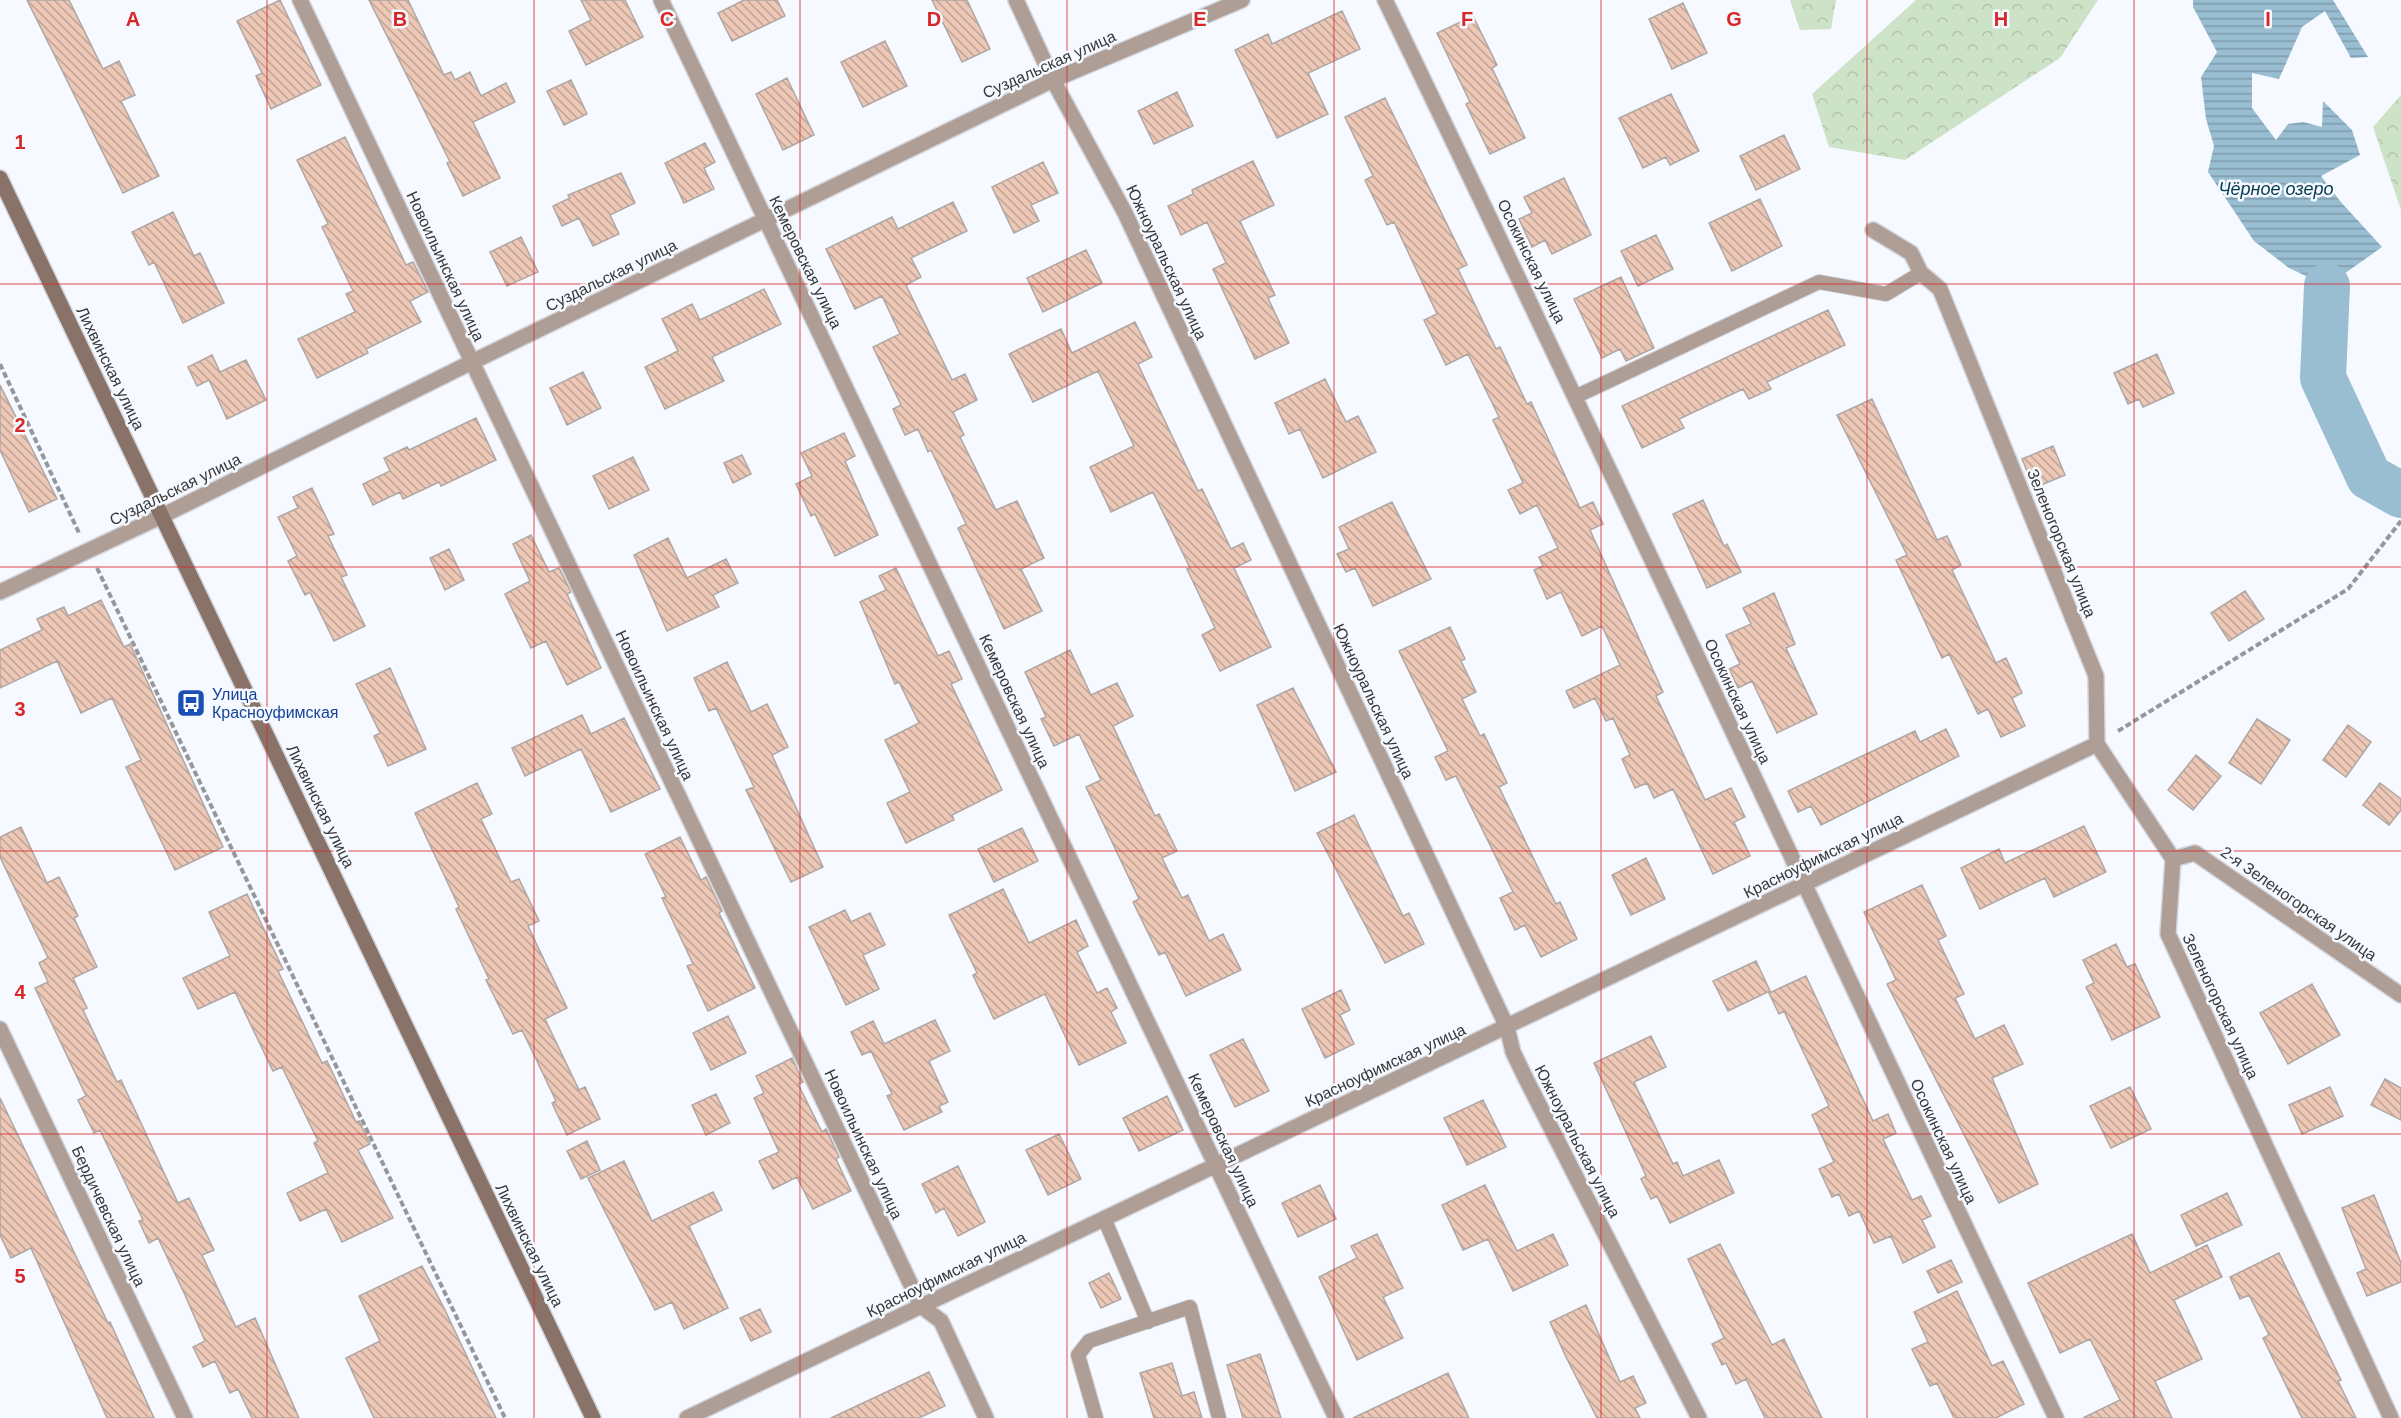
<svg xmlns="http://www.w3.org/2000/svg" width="2401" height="1418" viewBox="0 0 2401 1418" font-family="Helvetica,sans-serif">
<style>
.forest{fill:url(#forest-crowns)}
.water{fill:url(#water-rules)}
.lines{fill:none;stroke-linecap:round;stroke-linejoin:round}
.river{stroke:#99bed1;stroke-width:46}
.building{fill:url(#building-back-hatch);stroke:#aea7a3;stroke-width:1.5}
.lane-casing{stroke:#d3d6dc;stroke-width:16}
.street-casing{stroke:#d3d6dc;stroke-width:18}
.secondary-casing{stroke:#d3d6dc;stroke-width:18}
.path{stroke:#95979b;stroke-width:4;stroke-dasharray:6 3;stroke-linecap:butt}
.lane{stroke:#ae9e96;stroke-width:14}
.street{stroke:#ae9e96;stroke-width:15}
.secondary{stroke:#897267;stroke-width:15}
.grid{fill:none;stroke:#d62828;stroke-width:1.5;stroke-opacity:0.55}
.labels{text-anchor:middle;stroke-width:5;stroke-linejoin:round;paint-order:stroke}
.street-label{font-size:16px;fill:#36383a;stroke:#f6f9ff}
.transit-label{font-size:16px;fill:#164399;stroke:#f6f9ff;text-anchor:start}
.water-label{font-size:18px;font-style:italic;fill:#063b4f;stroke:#f6f9ff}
.grid-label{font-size:20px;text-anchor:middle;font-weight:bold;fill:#d62828;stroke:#f6f9ff;stroke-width:5;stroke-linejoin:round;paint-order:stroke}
</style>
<defs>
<pattern id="forest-crowns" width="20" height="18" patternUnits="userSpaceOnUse" patternTransform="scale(1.5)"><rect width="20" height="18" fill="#cde3c8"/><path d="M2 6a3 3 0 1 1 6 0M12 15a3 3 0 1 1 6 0" fill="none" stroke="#b1c4ad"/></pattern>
<pattern id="water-rules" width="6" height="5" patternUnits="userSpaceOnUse" patternTransform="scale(1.5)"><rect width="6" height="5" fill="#99bed1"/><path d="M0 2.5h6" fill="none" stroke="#7e9bab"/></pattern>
<pattern id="building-back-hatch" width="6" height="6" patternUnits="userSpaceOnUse" patternTransform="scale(1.5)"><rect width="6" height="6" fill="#edc8b7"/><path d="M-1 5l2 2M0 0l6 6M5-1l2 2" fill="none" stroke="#c1a396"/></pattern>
</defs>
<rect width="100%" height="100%" fill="#f6f9ff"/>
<path class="forest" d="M1790 0H1836L1831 29 1800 30Z
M1916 0H2098L2060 58 1905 160 1829 147 1812 94Z
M2401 95V210L2373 127Z"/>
<path class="water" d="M2193 0H2333L2368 57 2351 58 2325 11 2302 27 2279 79 2252 73V108L2276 140 2288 124 2303 122 2322 127 2323 101 2352 130 2360 155 2321 176 2340 201 2382 247 2327 286 2289 268 2254 241 2208 172 2214 146 2206 119 2201 77 2217 52 2193 7Z"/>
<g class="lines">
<path class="river" d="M2327 286 2323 378 2369 477 2401 495"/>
</g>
<path class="building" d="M27 0H69L103 69 119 61 135 95 121 101 159 176 123 193Z
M280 0 321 85 271 109 256 76 262 73 237 21Z
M369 0H408L444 75 451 72 455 80 470 72 481 96 506 83 515 102 473 122 500 178 463 196 447 163 450 162Z
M581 0H625L643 37 586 65 569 31 591 20Z
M744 0H777L785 16 732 41 718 13Z
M932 0H967L990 49 962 62Z
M1683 3 1707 53 1672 69 1649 19Z
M1342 11 1360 49 1308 73 1328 114 1277 138 1235 50 1268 34 1272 44Z
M1473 16 1497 65 1492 68 1525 138 1490 154 1466 104 1470 102 1437 33Z
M885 41 907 86 863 107 841 62Z
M787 78 814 135 783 150 756 94Z
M571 80 587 114 564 125 547 91Z
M1177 92 1193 126 1154 144 1138 111Z
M1671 94 1699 151 1670 165 1666 157 1643 168 1619 118Z
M1385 98 1467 265 1458 269 1496 349 1500 347 1527 404 1531 402 1580 508 1593 502 1603 524 1590 530 1663 692 1656 696 1705 800 1731 788 1745 817 1734 822 1750 856 1713 874 1673 789 1654 798 1647 783 1635 788 1622 759 1630 755 1613 718 1606 721 1595 698 1574 708 1566 691 1620 665 1602 626 1582 636 1561 592 1547 599 1534 570 1543 566 1539 557 1558 548 1537 505 1520 514 1508 490 1523 483 1493 420 1499 417 1468 354 1446 365 1424 320 1437 314 1394 222 1387 225 1365 180 1373 176 1345 117Z
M1784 135 1800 169 1756 190 1740 156Z
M345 137 406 265 413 262 428 292 410 301 421 322 366 349 368 353 317 378 298 339 355 312 346 294 353 291 322 227 328 224 297 160Z
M705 143 715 162 704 168 714 189 684 203 665 163Z
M1253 161 1274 205 1240 221 1275 295 1268 298 1289 343 1255 359 1213 269 1226 263 1207 222 1181 235 1168 206 1193 194 1192 190Z
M1043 162 1058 193 1031 205 1039 221 1014 233 992 187Z
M621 173 635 203 610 215 619 234 593 246 579 218 562 226 553 206 570 198 568 195Z
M1564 178 1591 235 1552 254 1545 240 1532 247 1519 219 1532 213 1524 197Z
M1760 199 1782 246 1732 271 1709 223Z
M953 202 967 231 911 258 921 277 906 285 952 380 965 374 977 400 953 412 964 435 960 437 996 510 1017 501 1044 558 1021 569 1042 611 1004 629 958 528 966 524 931 450 928 452 918 429 905 435 893 409 901 405 873 347 900 334 882 296 855 309 826 249 892 217 898 229Z
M173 212 194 256 200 253 224 303 183 323 154 262 149 265 132 232Z
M1656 235 1673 269 1638 286 1621 251Z
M521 237 538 272 507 286 490 252Z
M1086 250 1102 283 1043 312 1027 278Z
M1621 277 1654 348 1626 361 1620 349 1602 358 1574 299Z
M764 289 781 324 712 357 724 381 665 409 645 367 678 351 662 319 692 304 700 320Z
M1828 310 1845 345 1767 382 1771 389 1749 399 1743 389 1679 419 1684 428 1642 448 1622 406Z
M1135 322 1152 357 1138 364 1198 491 1202 489 1231 549 1243 543 1251 560 1234 568 1271 647 1220 671 1202 635 1215 628 1187 569 1190 568 1153 492 1111 512 1090 467 1134 446 1098 371 1033 402 1009 354 1061 329 1072 353Z
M2157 354 2174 393 2143 407 2139 399 2128 404 2114 373Z
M212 355 220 372 246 360 266 400 227 419 209 380 197 386 188 367Z
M583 372 601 408 567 425 550 388Z
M1325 379 1346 422 1358 416 1376 452 1323 478 1300 429 1289 434 1275 403Z
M0 385 57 499 29 512 0 450Z
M1872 399 1937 540 1947 536 1961 565 1952 570 1996 663 2006 658 2022 693 2012 698 2025 726 2001 737 1988 709 1978 714 1949 654 1942 658 1896 560 1907 555 1837 415Z
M476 418 496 460 441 486 439 482 403 499 400 492 373 505 363 484 390 471 384 458 407 447 409 450Z
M844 433 855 456 845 461 878 535 835 556 815 514 811 516 796 484 812 476 801 453Z
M2053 446 2065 475 2034 488 2022 459Z
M742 455 751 474 733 483 724 463Z
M633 457 649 490 609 509 593 476Z
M312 488 334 534 328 536 347 575 341 577 365 626 334 641 310 592 305 595 288 561 297 556 278 517 298 508 293 497Z
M1703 500 1724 546 1727 544 1741 572 1707 588 1673 514Z
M1392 502 1431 579 1373 606 1355 568 1346 572 1337 554 1349 549 1339 527Z
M531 535 549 572 559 568 571 592 567 594 601 668 567 685 546 641 531 648 505 594 530 581 513 544Z
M668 538 687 578 726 559 738 583 713 595 719 607 667 631 634 555Z
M449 549 464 580 445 590 430 558Z
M896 568 938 656 949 651 962 679 951 684 1002 790 952 815 954 820 906 843 887 803 910 792 885 740 919 723 899 682 895 684 860 602 886 590 879 576Z
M2245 591 2264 619 2229 641 2211 613Z
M1774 593 1795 644 1786 648 1817 714 1777 733 1752 681 1738 688 1729 669 1740 664 1726 635 1751 624 1743 608Z
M101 600 124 647 130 644 223 847 175 870 126 767 141 760 112 698 81 713 57 661 0 688V650L42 630 37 619 64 607 68 616Z
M1450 627 1465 659 1461 661 1476 692 1462 699 1480 736 1484 734 1507 783 1499 787 1543 878 1556 904 1560 902 1577 939 1541 957 1525 925 1515 930 1500 898 1513 892 1456 776 1446 780 1435 757 1448 751 1399 651Z
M1070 650 1091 695 1117 683 1133 716 1113 726 1155 816 1159 814 1177 851 1162 858 1182 898 1188 895 1209 941 1223 934 1241 970 1186 996 1165 952 1159 955 1133 902 1139 899 1086 787 1101 780 1079 734 1054 746 1041 719 1046 717 1025 672Z
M727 662 751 712 767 704 788 747 772 755 823 867 791 882 746 790 754 787 716 708 709 711 694 678Z
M390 668 426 749 388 766 374 736 380 733 356 684Z
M1293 688 1336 772 1295 791 1257 705Z
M582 715 591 734 624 718 660 789 611 812 581 749 525 776 512 748Z
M2257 719 2290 740 2261 784 2229 763Z
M2348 725 2371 742 2346 777 2323 760Z
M1946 729 1959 756 1821 825 1811 806 1798 812 1788 791 1915 731 1920 742Z
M2196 755 2221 776 2193 810 2168 790Z
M477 783 492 814 481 819 511 882 519 879 539 921 528 926 567 1008 545 1019 579 1090 585 1087 600 1119 567 1135 552 1103 556 1101 522 1030 513 1034 486 980 489 979 456 909 459 907 415 813Z
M2380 783 2401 799V810L2389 825 2363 805Z
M1354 815 1403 916 1409 913 1424 944 1385 963 1317 833Z
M2084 826 2106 872 2054 897 2045 878 1980 909 1961 868 1999 849 2005 863Z
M21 827 47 883 59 877 78 916 74 918 97 967 73 978 87 1008 83 1010 117 1082 121 1080 178 1203 189 1198 214 1250 202 1255 236 1327 255 1318 299 1418H252L238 1389 230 1393 215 1361 203 1367 193 1347 205 1341 185 1295 158 1238 149 1243 139 1221 143 1220 100 1130 94 1133 78 1100 86 1096 35 988 48 982 39 963 48 958 0 857V837Z
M1022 828 1038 861 994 882 978 849Z
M680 837 701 880 706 877 722 911 719 913 755 988 708 1011 687 966 693 964 662 898 666 897 645 854Z
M1646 858 1665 899 1631 915 1612 875Z
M1922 885 1946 936 1938 940 1964 994 1955 998 1975 1039 2004 1025 2023 1064 1992 1078 2038 1184 1999 1203 1887 984 1896 980 1864 912Z
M1003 889 1029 943 1076 920 1088 946 1077 952 1097 993 1107 988 1117 1008 1111 1012 1126 1043 1079 1065 1045 994 994 1019 973 975 977 973 949 915Z
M247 894 283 969 278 971 322 1063 327 1061 356 1122 359 1121 370 1144 358 1150 393 1218 342 1242 326 1209 300 1221 287 1193 328 1173 314 1143 318 1141 282 1067 273 1071 235 992 198 1009 183 978 230 956 209 912Z
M845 910 851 922 870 913 885 945 863 955 879 989 846 1005 809 927Z
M2116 944 2127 967 2135 964 2160 1017 2112 1040 2086 987 2094 983 2083 960Z
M1756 961 1770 991 1728 1011 1713 981Z
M1806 976 1873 1121 1888 1114 1896 1133 1883 1139 1912 1200 1921 1196 1931 1216 1922 1220 1935 1247 1903 1263 1891 1236 1874 1243 1859 1211 1849 1216 1839 1194 1832 1197 1819 1169 1834 1162 1812 1115 1829 1106 1784 1011 1779 1014 1769 993Z
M2312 984 2340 1035 2288 1064 2260 1013Z
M1341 990 1350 1010 1340 1015 1354 1044 1325 1058 1302 1009Z
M728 1016 746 1053 711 1070 693 1033Z
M935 1020 950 1051 929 1061 948 1102 939 1106 942 1112 904 1130 887 1096 892 1094 871 1051 862 1055 851 1032 873 1021 884 1044Z
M1651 1036 1666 1067 1634 1082 1673 1164 1677 1162 1683 1176 1719 1160 1734 1193 1670 1223 1657 1196 1651 1199 1641 1179 1646 1176 1594 1063Z
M1243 1039 1269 1091 1235 1107 1210 1055Z
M792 1058 803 1082 798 1084 822 1132 826 1129 839 1157 836 1159 851 1191 813 1209 797 1177 773 1189 759 1161 779 1152 754 1098 764 1093 756 1076Z
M2385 1079 2401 1088V1120L2371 1105Z
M2130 1087 2151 1129 2111 1148 2090 1106Z
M2330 1087 2343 1116 2302 1134 2289 1105Z
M716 1094 730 1123 706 1135 692 1105Z
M1167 1096 1183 1130 1139 1151 1123 1118Z
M0 1098 108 1323 110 1322 154 1418H107L31 1248 11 1258 0 1235Z
M1483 1100 1506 1147 1467 1165 1444 1118Z
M1059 1134 1081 1179 1048 1195 1026 1150Z
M587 1141 600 1170 581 1179 567 1151Z
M624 1161 652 1221 713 1192 722 1210 689 1226 728 1308 684 1329 672 1302 655 1310 588 1178Z
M958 1166 985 1222 958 1236 944 1208 936 1213 922 1184Z
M1320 1185 1336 1219 1298 1237 1282 1203Z
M1485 1185 1517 1251 1553 1234 1568 1265 1513 1291 1488 1239 1463 1250 1442 1205Z
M2227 1193 2242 1225 2196 1246 2181 1215Z
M2374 1195 2401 1263V1282L2367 1296 2357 1273 2366 1269 2342 1208Z
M1377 1234 1403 1288 1383 1297 1403 1338 1357 1360 1319 1277 1357 1258 1351 1246Z
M2132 1234 2150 1273 2207 1245 2222 1277 2174 1300 2202 1359 2155 1381 2172 1418H2083L2120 1400 2090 1339 2060 1353 2028 1283Z
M1720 1244 1772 1345 1784 1339 1822 1418H1765L1746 1379 1736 1384 1726 1363 1722 1365 1712 1344 1724 1338 1688 1259Z
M2279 1253 2341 1380 2338 1381 2356 1418H2302L2263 1338 2269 1335 2249 1295 2240 1299 2230 1277Z
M1951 1260 1962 1282 1938 1293 1927 1271Z
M422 1266 445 1310 496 1418H374L346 1358 380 1341 359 1296Z
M1109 1273 1121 1299 1101 1308 1089 1283Z
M1957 1291 1992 1366 2003 1361 2024 1404 1996 1418H1954L1937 1383 1930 1386 1912 1349 1928 1342 1914 1312Z
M1586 1305 1620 1382 1633 1376 1646 1403 1635 1408 1640 1418H1597L1566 1357 1550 1322Z
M760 1309 771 1332 751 1341 740 1318Z
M1260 1354 1281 1418H1243L1227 1365Z
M1172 1363 1182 1396 1194 1392 1202 1418H1154L1140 1373Z
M929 1372 945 1406 919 1418H831Z
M1448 1373 1469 1418H1353Z"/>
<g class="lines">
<g class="lane-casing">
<path id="lane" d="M1577 396 1819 282 1886 294 1921 273
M1104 1218 1148 1322
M1096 1418 1078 1355 1089 1341 1190 1307 1219 1418"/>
</g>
<g class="street-casing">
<path id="street" d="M300 0 921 1306 941 1321 986 1418
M661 0 1336 1418
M1016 0 1053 80 1125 213 1507 1027 1513 1052 1526 1079 1699 1418
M1385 0C1613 471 1832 946 2056 1418
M1873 230 1911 253 1921 273 1940 289 2096 676 2097 744 2173 859 2168 934 2391 1418
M0 592 162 516 472 362 1053 80 1242 0
M2173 859 2195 853 2401 995
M0 1029 185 1418
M687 1418 2097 744"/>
</g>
<g class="secondary-casing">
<path id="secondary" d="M0 178 593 1418"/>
</g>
<path class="path" d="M0 364 80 535
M97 568 505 1418
M2118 731 2348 589 2401 521"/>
<use href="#lane" class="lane"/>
<use href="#street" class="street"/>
<use href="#secondary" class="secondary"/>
</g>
<path class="grid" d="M267 0V1418M534 0V1418M800 0V1418M1067 0V1418M1334 0V1418M1601 0V1418M1867 0V1418M2134 0V1418M0 284H2401M0 567H2401M0 851H2401M0 1134H2401"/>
<defs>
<g id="bus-square" transform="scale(1.5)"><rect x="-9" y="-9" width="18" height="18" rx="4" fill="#1a4fb4" stroke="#f6f9ff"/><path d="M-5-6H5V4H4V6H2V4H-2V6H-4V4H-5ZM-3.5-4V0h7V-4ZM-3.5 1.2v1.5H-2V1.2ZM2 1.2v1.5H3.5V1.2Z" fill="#fff"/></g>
</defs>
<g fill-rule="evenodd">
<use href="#bus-square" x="191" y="703"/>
</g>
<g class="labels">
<g class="street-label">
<text transform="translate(1049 64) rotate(-24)" y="6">Суздальская улица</text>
<text transform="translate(1532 261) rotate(64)" y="6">Осокинская улица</text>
<text transform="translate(806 262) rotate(64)" y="6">Кемеровская улица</text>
<text transform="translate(1167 262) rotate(65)" y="6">Южноуральская улица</text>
<text transform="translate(446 266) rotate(65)" y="6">Новоильинская улица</text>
<text transform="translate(611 275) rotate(-26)" y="6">Суздальская улица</text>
<text transform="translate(111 368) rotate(64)" y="6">Лихвинская улица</text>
<text transform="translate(175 489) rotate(-26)" y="6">Суздальская улица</text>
<text transform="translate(2062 543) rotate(68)" y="6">Зеленогорская улица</text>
<text transform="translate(1015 701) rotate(65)" y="6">Кемеровская улица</text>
<text transform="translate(1374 701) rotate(65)" y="6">Южноуральская улица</text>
<text transform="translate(1738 701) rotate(65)" y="6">Осокинская улица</text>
<text transform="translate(655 705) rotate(65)" y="6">Новоильинская улица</text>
<text transform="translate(321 806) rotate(64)" y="6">Лихвинская улица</text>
<text transform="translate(1823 855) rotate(-26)" y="6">Красноуфимская улица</text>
<text transform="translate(2299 903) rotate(35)" y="6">2-я Зеленогорская улица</text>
<text transform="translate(2221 1006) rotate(65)" y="6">Зеленогорская улица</text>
<text transform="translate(1385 1065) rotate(-25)" y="6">Красноуфимская улица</text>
<text transform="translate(1224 1140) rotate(65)" y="6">Кемеровская улица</text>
<text transform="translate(1578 1141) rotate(63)" y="6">Южноуральская улица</text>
<text transform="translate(1944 1141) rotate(65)" y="6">Осокинская улица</text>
<text transform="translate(864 1144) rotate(65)" y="6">Новоильинская улица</text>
<text transform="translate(109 1216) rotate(65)" y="6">Бердичевская улица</text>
<text transform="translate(530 1245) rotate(64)" y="6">Лихвинская улица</text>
<text transform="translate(946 1274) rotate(-26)" y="6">Красноуфимская улица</text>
</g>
<g class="transit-label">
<text x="212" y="700">Улица<tspan x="212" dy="18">Красноуфимская</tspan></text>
</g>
<g class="water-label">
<text x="2276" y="195">Чёрное озеро</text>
</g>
</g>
<g class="grid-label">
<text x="133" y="26">A</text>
<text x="400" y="26">B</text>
<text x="667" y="26">C</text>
<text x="934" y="26">D</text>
<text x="1200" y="26">E</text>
<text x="1467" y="26">F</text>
<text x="1734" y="26">G</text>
<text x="2001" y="26">H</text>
<text x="2268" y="26">I</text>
<text x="20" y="149">1</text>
<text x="20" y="432">2</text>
<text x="20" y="716">3</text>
<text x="20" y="999">4</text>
<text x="20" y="1283">5</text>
</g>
</svg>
